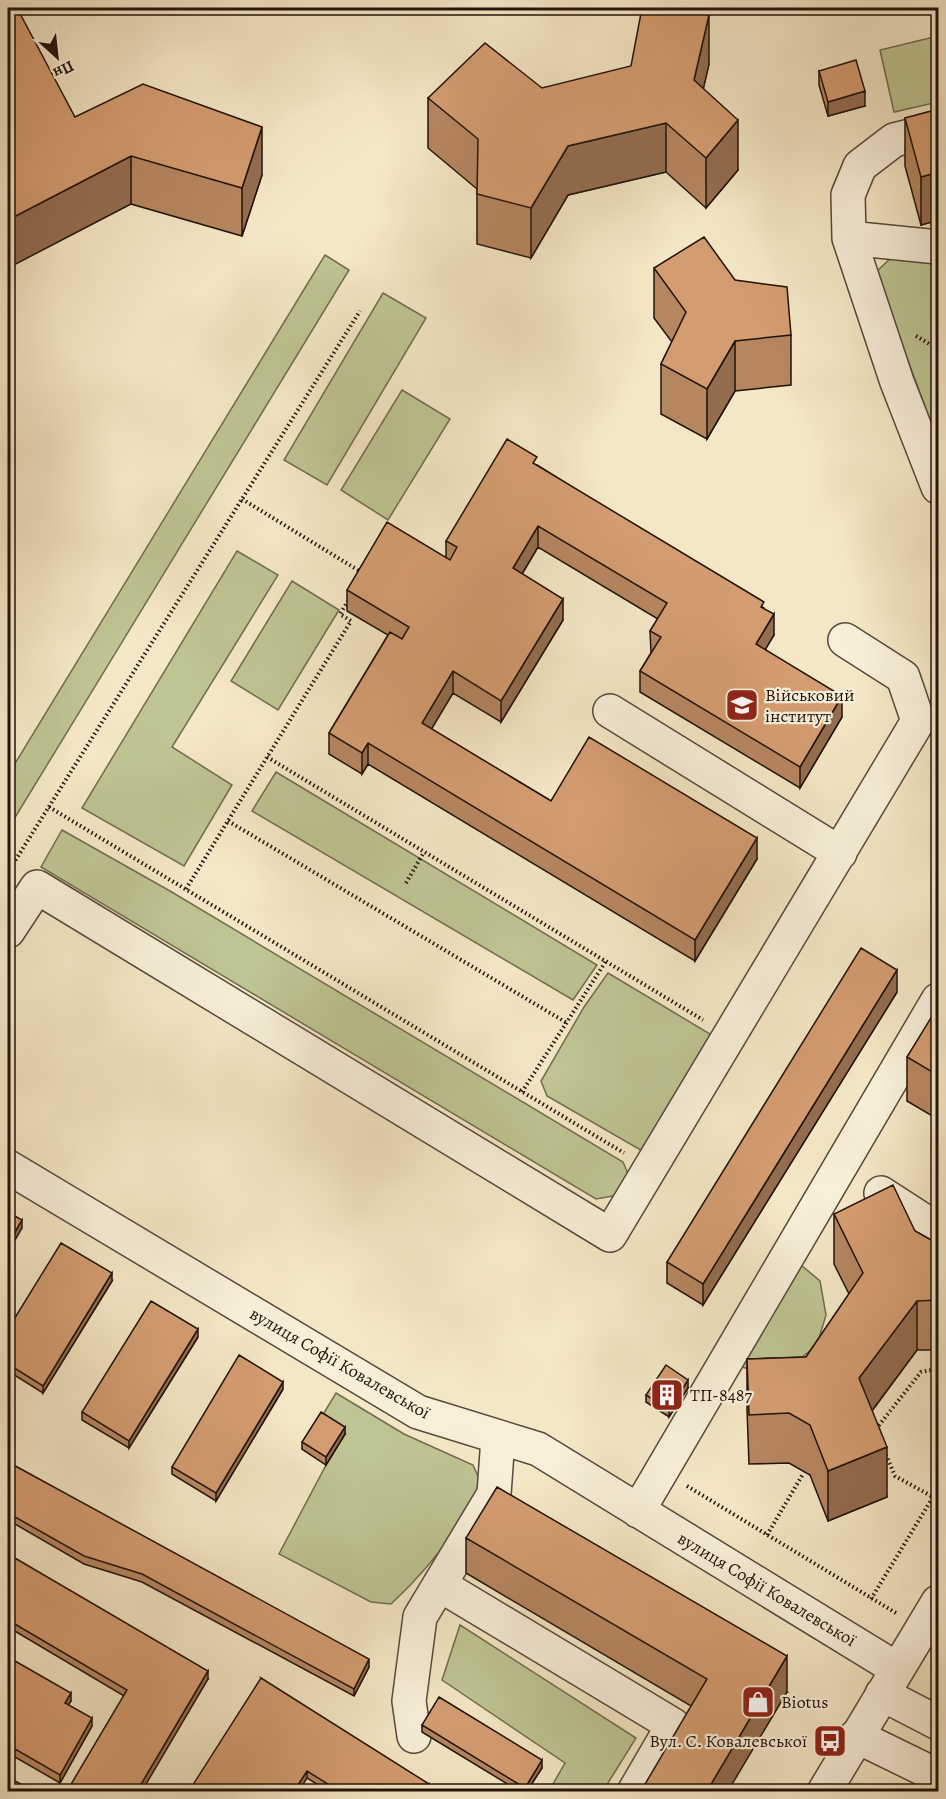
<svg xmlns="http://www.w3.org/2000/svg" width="946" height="1799" viewBox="0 0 946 1799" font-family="Alegreya,serif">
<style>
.green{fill:#bec492;stroke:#706c4f;stroke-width:1.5}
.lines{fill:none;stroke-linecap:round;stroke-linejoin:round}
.minor-casing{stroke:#56483a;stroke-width:36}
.path{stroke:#21130c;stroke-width:4;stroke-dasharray:1.5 3;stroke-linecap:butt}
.minor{stroke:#f8efd9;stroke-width:33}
.wall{fill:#b68661;stroke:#21130c;stroke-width:1.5}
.shaded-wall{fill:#946d4f;stroke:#21130c;stroke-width:1.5}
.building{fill:#d49c71;stroke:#21130c;stroke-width:1.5}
.labels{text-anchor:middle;stroke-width:4.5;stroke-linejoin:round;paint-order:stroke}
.poi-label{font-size:18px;fill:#21130c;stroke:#f8efd9;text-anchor:start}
.street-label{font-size:18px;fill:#21130c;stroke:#f8efd9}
</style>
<rect width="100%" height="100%" fill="#f4e7c5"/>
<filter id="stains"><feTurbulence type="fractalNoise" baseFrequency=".00333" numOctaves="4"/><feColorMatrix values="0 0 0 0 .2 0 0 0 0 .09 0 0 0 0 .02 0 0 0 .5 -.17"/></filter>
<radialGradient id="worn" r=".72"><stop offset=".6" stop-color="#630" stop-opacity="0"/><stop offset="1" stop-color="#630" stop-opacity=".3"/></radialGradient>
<path class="green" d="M938 36V102L894 112 880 50Z
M325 255 349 270 8 829V775Z
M893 256 938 259V441L875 273Z
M383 293 426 318 327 485 284 460Z
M402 390 450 419 388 520 341 490Z
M237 551 278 575 172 747 232 785 184 866 82 808Z
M292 581 339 610 278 710 231 681Z
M276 772 597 965 573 1000 252 811Z
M62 830 170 891 623 1162 629 1176 618 1195 596 1199 41 867Z
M608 973 720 1040 651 1156 547 1096 541 1081 584 1007Z
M801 1265 820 1281 826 1315 817 1345 792 1365 768 1373 741 1367Z
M336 1393 404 1434 473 1465 483 1488C457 1532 429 1569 391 1604L371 1602 279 1554 326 1465 302 1449Z
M460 1625 636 1738 603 1791H549L565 1763 442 1680Z"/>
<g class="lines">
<g class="minor-casing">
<path id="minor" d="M938 129 894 140 860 166 848 195 849 238 897 382 938 487
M849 238 938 247
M610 711 840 853
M8 931 37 887 610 1235 918 721 903 677 845 640
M8 1167 418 1412 538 1449 897 1669
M881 1193 938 1230
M638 1511 938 1000
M440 1585 673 1725 634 1792
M882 1694 938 1723
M414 1736 409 1701 420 1617 494 1494 498 1438
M856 1736 938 1776
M824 1792 938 1602"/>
</g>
<path class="path" d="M938 278 933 294 938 306
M916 336 938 349
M242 499 361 572
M267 757 703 1020
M49 807 624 1153
M228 821 567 1023
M13 864 360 311
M406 883 424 852
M186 889 351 621 340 614 348 601
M522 1092 606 961
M876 1429 921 1372 938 1369
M687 1486 896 1613
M767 1535 803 1474
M871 1599 933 1497 895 1476 886 1455"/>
<use href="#minor" class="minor"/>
</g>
<path class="wall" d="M709 64 703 89 738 170 706 208 666 172 568 195 531 258 477 244V189L428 148V98L542 88Z
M819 71 865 106 828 116 819 85Z
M939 109V220L921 225 905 166V118Z
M75 117 262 175 242 236 131 204Z
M654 268 735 280 791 335V385L735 391 707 439 661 414V364L672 342 654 318Z
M537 465 764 608 774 635 765 649 842 717 800 788 640 692V671L651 653 650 631 658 619 538 547 522 574 563 620 501 722 453 693 431 729 551 801 757 859 695 961 368 764 362 774 329 754V733L388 635 347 611V590L446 557V541Z
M897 992 703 1305 667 1283V1262Z
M939 1009V1120L907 1101V1057Z
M834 1214 915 1231 931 1240H939V1350H917L872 1411 887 1497 828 1521 810 1475 789 1463 749 1464 747 1409V1359L806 1357 849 1294 834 1264Z
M112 1281 43 1393 8 1371V1329Z
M198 1337 129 1448 82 1420V1412Z
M688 1388 669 1417 646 1402V1395Z
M283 1389 216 1501 172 1474V1467Z
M345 1434 326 1465 302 1449V1442Z
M8 1462 369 1667 354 1696 142 1582 84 1564 8 1520Z
M466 1538 787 1692 691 1706 466 1573Z
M8 1554 208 1679 124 1696 8 1627Z
M8 1657 71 1701 68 1704 92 1726 60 1783 8 1753Z
M261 1678 429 1791H328L307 1778Z
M422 1725 542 1768 527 1791H519L422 1732Z"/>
<path class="shaded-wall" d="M709 15V64L694 130V80Z
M865 91V106L828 116V102Z
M738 120V170L706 208V158Z
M666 123V172L568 195 531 258V208L568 146Z
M262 127V175L242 236V188Z
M131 156V204L8 268V220Z
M939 172V220L921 225V177Z
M735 341V391L707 439V389Z
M538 526V547L513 589V568Z
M563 599V620L501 722V701Z
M774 614V635L756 665V644Z
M453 671V693L422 745V723Z
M842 696V717L800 788V767Z
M368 743V764L362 774V753Z
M757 838V859L695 961V940Z
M897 970V992L703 1305V1284Z
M22 1220V1228L8 1252V1244Z
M112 1273V1281L43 1393V1386Z
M917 1301V1350L859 1428V1378Z
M198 1329V1337L129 1448V1441Z
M688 1380V1388L669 1417V1410Z
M283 1382V1389L216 1501V1493Z
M345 1427V1434L326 1465V1457Z
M887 1447V1497L828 1521V1471Z
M787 1656V1692L728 1791H707Z
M369 1659V1667L354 1696V1689Z
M208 1671V1679L142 1791H137Z
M71 1693V1701L65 1710V1703Z
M92 1718V1726L60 1783V1775Z
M542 1760V1768L527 1791H525V1788Z
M307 1771V1778L299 1791H294Z
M429 1784V1791H424Z"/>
<path class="building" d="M8 8H17L75 117 143 84 262 127 242 188 131 156 8 220Z
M642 8H656L709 15 694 80 738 120 706 158 666 123 568 146 531 208 477 194 478 139 428 98 485 43 542 88 631 66Z
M856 60 865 91 828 102 819 71Z
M939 109V172L921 177 905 118Z
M704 237 735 280 787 287 791 335 735 341 707 389 661 364 686 312 654 268Z
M507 439 537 457 533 463 764 602 761 607 774 614 756 644 842 696 800 767 640 671 661 637 650 631 667 603 538 526 513 568 563 599 501 701 453 671 422 723 551 801 589 737 757 838 695 940 368 743 362 753 329 733 390 632 402 639 409 627 347 590 387 522 450 560 457 547 446 541Z
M861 948 897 970 703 1284 667 1262Z
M937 1008 939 1009V1076L907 1057Z
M893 1185 915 1231 931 1240H939V1300L917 1301 859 1378 887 1447 828 1471 810 1425 789 1413 749 1415 747 1359 806 1357 863 1273 834 1214Z
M8 1212 22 1220 8 1244Z
M61 1243 112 1273 43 1386 8 1364V1329Z
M151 1301 198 1329 129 1441 82 1412Z
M239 1355 283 1382 216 1493 172 1467Z
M666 1365 688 1380 669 1410 646 1395Z
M321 1412 345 1427 326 1457 302 1442Z
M8 1462 369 1659 354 1689 142 1574 84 1556 8 1513Z
M497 1487 787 1656 707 1791H641L707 1679 466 1538Z
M8 1554 208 1671 137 1791H67L127 1690 8 1620Z
M8 1657 71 1693 65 1703 92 1718 60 1775 8 1745Z
M261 1678 429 1784 424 1791H339L307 1771 294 1791H189Z
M439 1697 542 1760 525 1788 422 1725Z
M8 1777 33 1791H8Z"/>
<defs>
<g id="university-square" transform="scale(1.725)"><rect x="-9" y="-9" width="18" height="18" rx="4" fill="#8f2418" stroke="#f8efd9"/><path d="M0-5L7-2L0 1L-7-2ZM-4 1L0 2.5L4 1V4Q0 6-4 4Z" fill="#fff"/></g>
<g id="building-square" transform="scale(1.725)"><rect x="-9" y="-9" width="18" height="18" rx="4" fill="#8f2418" stroke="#f8efd9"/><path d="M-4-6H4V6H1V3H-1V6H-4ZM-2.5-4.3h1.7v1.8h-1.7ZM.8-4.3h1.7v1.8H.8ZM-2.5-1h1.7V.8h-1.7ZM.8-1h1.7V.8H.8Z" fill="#fff"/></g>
<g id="shop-square" transform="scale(1.725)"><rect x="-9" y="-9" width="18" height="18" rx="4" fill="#8f2418" stroke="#f8efd9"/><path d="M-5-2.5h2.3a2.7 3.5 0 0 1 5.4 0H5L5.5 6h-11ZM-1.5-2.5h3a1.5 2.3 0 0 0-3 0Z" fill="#fff"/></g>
<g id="bus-square" transform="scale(1.725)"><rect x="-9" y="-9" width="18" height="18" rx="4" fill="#8f2418" stroke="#f8efd9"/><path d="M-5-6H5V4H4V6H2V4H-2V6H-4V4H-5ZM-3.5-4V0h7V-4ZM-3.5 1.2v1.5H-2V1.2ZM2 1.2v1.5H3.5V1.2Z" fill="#fff"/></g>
</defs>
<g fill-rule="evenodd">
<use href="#university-square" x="742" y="705"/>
<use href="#building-square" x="667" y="1395"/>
<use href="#shop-square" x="758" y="1702"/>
<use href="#bus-square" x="830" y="1741"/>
</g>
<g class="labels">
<g class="poi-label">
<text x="765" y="701">Військовий<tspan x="765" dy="21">інститут</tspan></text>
<text x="690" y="1401">ТП-8487</text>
<text x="781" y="1708">Biotus</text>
<text x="807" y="1747" text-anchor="end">Вул. С. Ковалевської</text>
</g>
<g class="street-label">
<text transform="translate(340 1363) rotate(30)" y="6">вулиця Софії Ковалевської</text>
<text transform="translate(767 1589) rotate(31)" y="6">вулиця Софії Ковалевської</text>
</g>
</g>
<rect width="946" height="1799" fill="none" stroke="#f4e7c5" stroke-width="30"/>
<rect x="9" y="9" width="928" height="1781" fill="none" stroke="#21130c" stroke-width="3"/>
<rect x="15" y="15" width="916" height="1769" fill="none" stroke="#21130c" stroke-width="1.5"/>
<g transform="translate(57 57) rotate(153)" stroke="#f8efd9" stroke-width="4.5" paint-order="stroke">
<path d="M0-4.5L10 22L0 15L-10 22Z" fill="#21130c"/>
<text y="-9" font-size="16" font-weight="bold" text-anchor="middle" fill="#21130c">Пн</text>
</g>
<rect width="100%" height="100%" filter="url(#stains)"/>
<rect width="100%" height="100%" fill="url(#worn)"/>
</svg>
